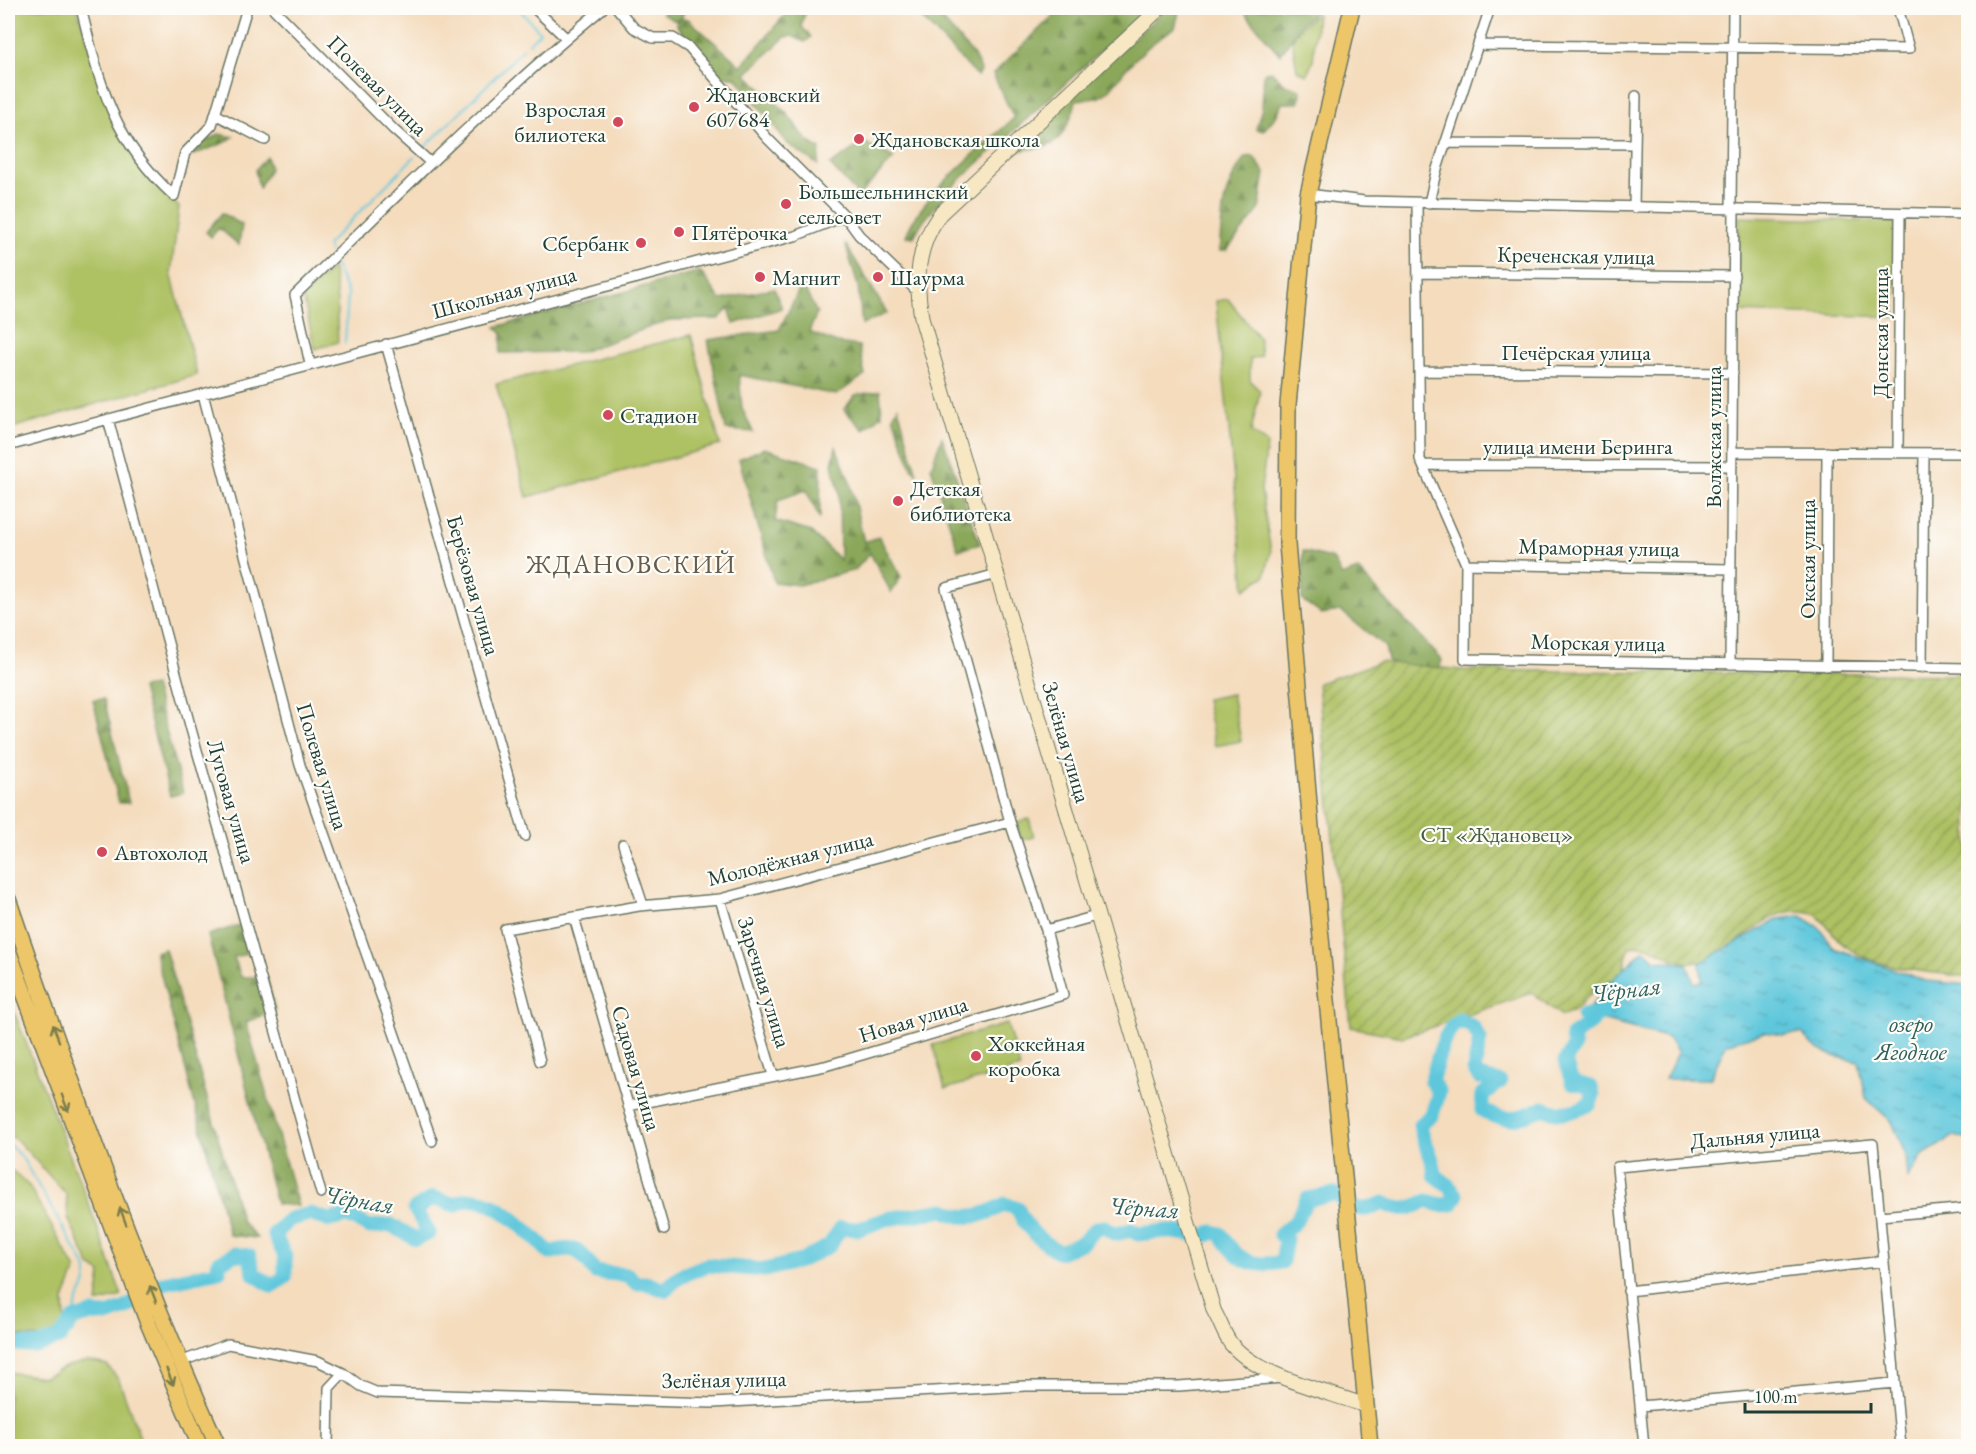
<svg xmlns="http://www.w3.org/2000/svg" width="1976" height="1454" viewBox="0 0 1976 1454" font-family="'EB Garamond',serif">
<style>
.green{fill:#aec164;stroke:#667f4c;stroke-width:1.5}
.forest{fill:url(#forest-firs);stroke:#547247;stroke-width:1.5}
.garden{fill:url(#garden-furrows);stroke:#667f4c;stroke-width:1.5}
.water{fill:url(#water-ripples);stroke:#3f8288;stroke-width:1.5}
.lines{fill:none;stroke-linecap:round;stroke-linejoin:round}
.stream{stroke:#5fc7dc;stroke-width:2}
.river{stroke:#5fc7dc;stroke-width:15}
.street-casing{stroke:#6a7564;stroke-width:12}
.secondary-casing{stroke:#6a7564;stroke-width:16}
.primary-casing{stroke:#6a7564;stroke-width:18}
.street{stroke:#fff;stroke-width:9}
.secondary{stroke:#f7e8c3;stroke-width:14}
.primary{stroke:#ecc669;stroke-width:15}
.oneway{stroke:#7b7b4c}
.poi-dot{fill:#d1495b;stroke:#fdfcf7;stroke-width:2}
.labels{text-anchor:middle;stroke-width:4.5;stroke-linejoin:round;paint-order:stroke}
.street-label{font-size:22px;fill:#1f3d34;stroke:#fdfcf7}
.poi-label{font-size:22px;fill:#1f3d34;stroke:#fdfcf7;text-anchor:start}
.park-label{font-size:22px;fill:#435e40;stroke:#fdfcf7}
.water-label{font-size:24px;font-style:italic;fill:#2f605e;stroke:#fdfcf7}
.quarter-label{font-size:26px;letter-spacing:1.5px;fill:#655c4c;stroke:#fdfcf7}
</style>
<defs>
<pattern id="forest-firs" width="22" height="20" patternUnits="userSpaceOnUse" patternTransform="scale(1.5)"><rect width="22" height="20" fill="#8aa75a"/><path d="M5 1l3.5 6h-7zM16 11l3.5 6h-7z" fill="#70894b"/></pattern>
<pattern id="garden-furrows" width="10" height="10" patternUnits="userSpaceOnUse" patternTransform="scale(1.5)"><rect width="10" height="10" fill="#aec164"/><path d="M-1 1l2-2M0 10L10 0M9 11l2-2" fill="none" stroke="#8d9e53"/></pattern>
<pattern id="water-ripples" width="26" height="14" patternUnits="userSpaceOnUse" patternTransform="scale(1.5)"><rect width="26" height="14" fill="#5fc7dc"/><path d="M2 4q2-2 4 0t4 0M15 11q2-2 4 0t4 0" fill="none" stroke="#4ea3b3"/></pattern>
</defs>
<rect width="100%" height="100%" fill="#fdfcf7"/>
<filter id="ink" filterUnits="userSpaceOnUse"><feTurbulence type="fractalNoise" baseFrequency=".0167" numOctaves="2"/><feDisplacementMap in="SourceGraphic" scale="12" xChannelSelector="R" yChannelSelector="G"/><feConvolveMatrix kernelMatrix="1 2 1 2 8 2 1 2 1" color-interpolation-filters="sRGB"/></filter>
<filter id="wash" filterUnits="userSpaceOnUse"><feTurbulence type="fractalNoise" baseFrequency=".008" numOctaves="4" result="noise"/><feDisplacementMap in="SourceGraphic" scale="24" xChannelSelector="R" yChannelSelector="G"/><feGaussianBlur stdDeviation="1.35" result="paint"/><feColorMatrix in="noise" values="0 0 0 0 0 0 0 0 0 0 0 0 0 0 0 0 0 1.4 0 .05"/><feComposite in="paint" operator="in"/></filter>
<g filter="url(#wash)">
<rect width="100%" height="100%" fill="#f4dcbd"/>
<path class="green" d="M8 8H77L114 121 154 182 179 207 171 273 197 375 8 429Z
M1317 14 1313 61 1307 75 1297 70 1292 40 1301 27Z
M1739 217 1898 222 1895 317 1736 312Z
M332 268C339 292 336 316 338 342L315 349 303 297Z
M1228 299 1259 338 1261 356 1250 359V381L1260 391 1251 432 1267 444 1261 490 1271 552 1265 576 1245 589 1216 301Z
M691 335 720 445 527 497 496 384Z
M1232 694 1241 741 1215 746 1206 699Z
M1029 819 1034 837 1021 840 1015 823Z
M8 996 91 1210 122 1296 97 1303 101 1273 90 1266 68 1218 66 1194 18 1141 8 1134Z
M1007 1024 1020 1068 945 1089 933 1045Z
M8 1167 29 1186 76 1270 64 1300 65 1324 53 1339 8 1335Z
M88 1361 107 1365 119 1380 143 1446H8V1372L44 1377 67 1366Z"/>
<path class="forest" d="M668 8H686L681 18 688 19 741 66 789 10 787 8H814C805 12 802 16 802 27L811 37 805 42 792 36 785 37 746 74 785 111 807 140 820 149 818 165 788 144 736 77C709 81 690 42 676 24L680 19 675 21 662 13Z
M912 8H941L939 16 974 56 981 70 977 76Z
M1061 8H1148L951 188 921 224 914 237 906 236C919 197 983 147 1014 118L993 74Z
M1167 8H1174L1179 12 1175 28C1158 37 1138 55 1125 70 1117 80 1111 92 1099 97 1093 100 1084 98 1076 100 1074 114 1063 139 1050 145 1043 149 1027 148 1017 152L1032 130Z
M1241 8H1315L1314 13 1300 25 1280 55Z
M1271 71 1285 84 1300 89 1301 94 1298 103H1282L1277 115 1263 131 1256 129 1262 108 1264 73Z
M219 134 233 137 226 142 193 155 198 145Z
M864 142 894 158 859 196 830 165Z
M1253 156 1265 173 1259 210 1226 251H1219C1224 207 1219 196 1245 157Z
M267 157 270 169 259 188 255 170Z
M222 213 242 225 239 245 219 228 211 237 206 232Z
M845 243 887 313 862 325 858 286Z
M700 271 721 300 774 288 782 308 734 324 729 308 719 319 670 320 581 352 500 353 502 334 496 327Z
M802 284 817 313 809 332 837 343 859 346 865 375 836 395 739 375 742 408 753 432 726 430 708 340 779 330Z
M880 391 882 415 864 430 844 410 855 395Z
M898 407 917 474 912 468 893 416Z
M942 437 980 544 958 550 931 467Z
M836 447 850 482 864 542 879 537 901 577 891 592 870 553 855 570 799 585 774 582 739 459 764 448 821 466 820 519 806 490 778 500 775 521 811 532 840 560 839 490 832 464Z
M1303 551 1333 559 1342 576 1358 570 1442 660 1439 670 1391 672 1385 647 1341 611 1321 614 1302 600Z
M154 686 183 793 170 796 142 688Z
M104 699 129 803H119L93 700Z
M243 924 246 954 234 957 241 977H267L275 1011 246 1022 298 1206 276 1204 208 935Z
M165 949 242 1222 257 1238 229 1235 155 952Z"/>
<path class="garden" d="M1380 662 1463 670 1968 675V977C1927 971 1880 971 1845 946 1833 937 1823 915 1809 912 1766 903 1740 950 1704 961 1675 969 1663 948 1643 946 1639 945 1633 947 1629 947L1622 976 1597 987 1576 1009 1562 1016 1532 993 1403 1037 1351 1027 1318 683Z"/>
<path class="water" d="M1801 916 1819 927 1834 948 1926 981 1968 985V1140L1954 1136 1923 1155 1908 1178 1906 1156 1892 1122 1866 1098 1859 1062C1835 1057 1817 1054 1802 1033L1782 1035 1765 1032 1726 1044 1710 1079H1665L1678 1053 1669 1038 1583 1015 1618 974 1644 950 1656 960 1687 964 1694 983 1702 981 1700 963 1778 919Z"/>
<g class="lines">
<path class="stream" d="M518 8 540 32 529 43
M424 148 523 49
M330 252 327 245 414 157
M335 265 348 294 345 343
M8 1144 21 1156 87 1269C88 1293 75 1294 74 1319"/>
<path class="river" d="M8 1343 36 1346 59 1338 74 1319 92 1314 107 1315 126 1308 163 1283 219 1271 218 1263 235 1254 249 1256 254 1274 272 1286 285 1277V1256L274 1234 290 1219 310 1214 329 1220 348 1216 370 1227 391 1225 416 1239 429 1233 415 1209 433 1198 455 1205C485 1183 530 1234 550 1253 576 1244 581 1251 595 1272L628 1275 636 1283H646L665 1290 680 1276 707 1265 765 1270 800 1261 829 1246 841 1228 859 1229 886 1219 945 1210C964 1223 986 1215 1005 1204L1018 1209C1024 1227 1043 1244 1060 1252L1083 1242 1096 1228 1105 1227 1115 1234 1131 1230 1138 1234 1165 1231 1205 1236 1213 1232 1221 1234C1237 1261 1251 1268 1282 1262L1286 1239 1280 1235 1296 1221 1307 1199 1335 1194C1356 1208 1359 1215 1383 1203 1401 1212 1410 1209 1427 1201L1441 1205 1452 1204 1456 1196 1448 1185 1435 1175C1434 1154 1423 1145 1420 1125L1432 1115 1439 1092 1431 1081C1439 1060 1440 1036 1459 1020L1473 1027 1480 1039 1474 1070 1479 1077 1500 1082 1482 1095V1110C1508 1125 1517 1118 1543 1108 1560 1116 1575 1112 1590 1104L1593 1095 1591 1087 1572 1082 1565 1061 1574 1046 1572 1036 1592 1022 1583 1015 1601 1014"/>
</g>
</g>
<g filter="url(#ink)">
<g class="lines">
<g class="street-casing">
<path id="street" d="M81 8C100 85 113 141 174 196L185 153 212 125 247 8
M273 8 394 130 431 163
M534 8 566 38
M617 8 634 28 653 38H673L689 48 768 139 845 216 859 235 917 291
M1478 45 1909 49 1898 8
M215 114 265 140
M1445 143 1635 144
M1308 194 1364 201 1968 214
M1417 203 1420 459 1466 564 1465 659 1968 668
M1429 203 1436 172 1490 8
M1634 208 1636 96
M1731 210 1733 8
M1418 273 1734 276
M386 344 525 836
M310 364 295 295C396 197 495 97 603 8
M1419 371 1733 373
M203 394 300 765 432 1141
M108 419 191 729 321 1193
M8 446 795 236 845 216
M1732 452 1968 453
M1898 452 1900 214
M1423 465 1732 466
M1466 564 1731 569
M997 574 946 588 1010 822 1046 930 1096 916
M1730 664 1734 210
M1826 666 1827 452
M1922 668 1924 453
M623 844 643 905
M720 899 773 1075
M574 917 664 1230
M540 1061 505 929 639 906 720 899 1010 822
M628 1106 825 1066 1063 995 1046 930
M1880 1216 1968 1208
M1628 1291 1884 1261
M180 1362 228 1344 318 1361 343 1373 361 1386 378 1393 713 1403 1025 1386H1179L1282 1378
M1641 1406 1895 1383
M328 1446 329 1388 343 1373
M1644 1446 1617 1167 1873 1144 1901 1446"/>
</g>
<g class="secondary-casing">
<path id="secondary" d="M1160 8 940 214C916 248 915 280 922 320L1214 1311C1220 1321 1224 1335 1231 1344 1260 1378 1325 1390 1366 1406"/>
</g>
<g class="primary-casing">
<path id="primary" d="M1352 8 1308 194 1288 405 1287 544 1316 886 1370 1446
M8 899C71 1083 137 1269 218 1446
M8 950 148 1323 200 1446"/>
</g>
<use href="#street" class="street"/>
<use href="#secondary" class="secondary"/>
<use href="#primary" class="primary"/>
</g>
<defs><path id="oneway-shaft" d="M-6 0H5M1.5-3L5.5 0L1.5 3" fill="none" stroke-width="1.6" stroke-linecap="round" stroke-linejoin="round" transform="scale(1.5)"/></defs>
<g class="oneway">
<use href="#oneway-shaft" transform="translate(56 1033) rotate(-110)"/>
<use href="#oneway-shaft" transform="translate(65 1103) rotate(69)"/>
<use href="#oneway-shaft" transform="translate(123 1216) rotate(-110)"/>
<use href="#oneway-shaft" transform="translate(153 1294) rotate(-111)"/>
<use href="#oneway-shaft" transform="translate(170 1377) rotate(67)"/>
</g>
</g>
<g class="poi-dot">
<circle cx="694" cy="107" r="6"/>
<circle cx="618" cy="122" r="6"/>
<circle cx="859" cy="139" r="6"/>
<circle cx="786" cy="204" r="6"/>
<circle cx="679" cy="232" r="6"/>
<circle cx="641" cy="243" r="6"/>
<circle cx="760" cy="277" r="6"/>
<circle cx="878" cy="277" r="6"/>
<circle cx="608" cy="415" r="6"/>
<circle cx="898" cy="501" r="6"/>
<circle cx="102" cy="852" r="6"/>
<circle cx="976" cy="1056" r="6"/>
</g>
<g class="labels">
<g class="street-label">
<text transform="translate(378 85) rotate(45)" y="8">Полевая улица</text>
<text transform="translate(1576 255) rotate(1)" y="8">Креченская улица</text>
<text transform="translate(504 292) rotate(-15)" y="8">Школьная улица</text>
<text transform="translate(1880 333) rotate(-90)" y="8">Донская улица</text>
<text x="1576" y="360">Печёрская улица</text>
<text transform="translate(1713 437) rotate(-90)" y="8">Волжская улица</text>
<text x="1578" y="454">улица имени Беринга</text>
<text transform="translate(1599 547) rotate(1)" y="8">Мраморная улица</text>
<text transform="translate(1807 559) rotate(-90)" y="8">Окская улица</text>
<text transform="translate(474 585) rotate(74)" y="8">Берёзовая улица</text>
<text transform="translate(1598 642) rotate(1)" y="8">Морская улица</text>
<text transform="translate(1067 742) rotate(74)" y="8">Зелёная улица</text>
<text transform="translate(323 766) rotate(73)" y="8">Полевая улица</text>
<text transform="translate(232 801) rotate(74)" y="8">Луговая улица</text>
<text transform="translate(790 858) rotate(-14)" y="8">Молодёжная улица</text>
<text transform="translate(765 982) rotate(73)" y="8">Заречная улица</text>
<text transform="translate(913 1019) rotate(-17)" y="8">Новая улица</text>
<text transform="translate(637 1068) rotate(74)" y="8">Садовая улица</text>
<text transform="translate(1755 1135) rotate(-5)" y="8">Дальняя улица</text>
<text transform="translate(724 1379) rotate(-1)" y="8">Зелёная улица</text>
</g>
<g class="poi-label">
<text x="706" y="102">Ждановский<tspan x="706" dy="25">607684</tspan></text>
<text x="606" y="117" text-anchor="end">Взрослая<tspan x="606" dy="25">билиотека</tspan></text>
<text x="871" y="147">Ждановская школа</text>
<text x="798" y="199">Большеельнинский<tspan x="798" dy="25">сельсовет</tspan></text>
<text x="691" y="240">Пятёрочка</text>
<text x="629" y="251" text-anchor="end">Сбербанк</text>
<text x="772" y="285">Магнит</text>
<text x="890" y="285">Шаурма</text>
<text x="620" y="423">Стадион</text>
<text x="910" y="496">Детская<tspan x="910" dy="25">библиотека</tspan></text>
<text x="114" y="860">Автохолод</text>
<text x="988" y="1051">Хоккейная<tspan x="988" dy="25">коробка</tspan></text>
</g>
<g class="park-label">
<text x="1497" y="842">СТ «Ждановец»</text>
</g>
<g class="water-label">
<text transform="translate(1626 990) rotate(-7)" y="8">Чёрная</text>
<text x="1911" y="1032">озеро<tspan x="1911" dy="28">Ягодное</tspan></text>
<text transform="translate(359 1200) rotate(10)" y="8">Чёрная</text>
<text transform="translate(1144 1208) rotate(4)" y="8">Чёрная</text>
</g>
<g class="quarter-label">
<text x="631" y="573">ЖДАНОВСКИЙ</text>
</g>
</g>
<rect width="1976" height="1454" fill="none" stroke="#fdfcf7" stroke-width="30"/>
<path d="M1745 1403v9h126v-9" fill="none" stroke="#1f3d34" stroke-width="3"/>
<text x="1754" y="1403" font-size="18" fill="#1f3d34" stroke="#fdfcf7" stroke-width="4.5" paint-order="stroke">100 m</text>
</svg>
